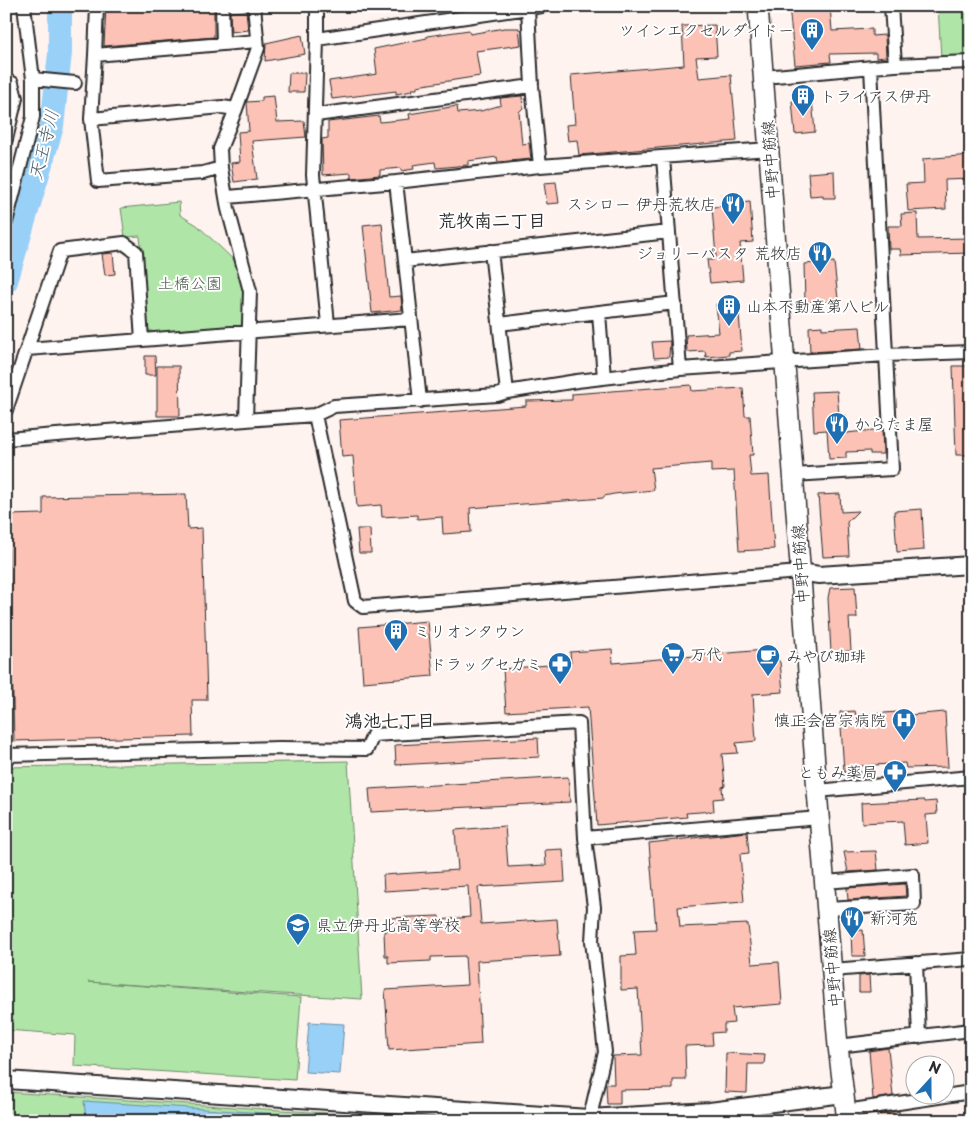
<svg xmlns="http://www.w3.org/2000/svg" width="977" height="1127" viewBox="0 0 977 1127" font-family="'Playpen Sans','Klee One',sans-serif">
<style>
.green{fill:#b0e5a8;stroke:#6e886a}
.water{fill:#98d0f7;stroke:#6c8ea5}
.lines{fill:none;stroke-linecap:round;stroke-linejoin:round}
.river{stroke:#98d0f7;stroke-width:24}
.building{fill:#fdc2b6;stroke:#2b2b2b}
.minor-casing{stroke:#2b2b2b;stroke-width:16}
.tertiary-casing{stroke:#2b2b2b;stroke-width:20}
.secondary-casing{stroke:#2b2b2b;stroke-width:22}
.minor{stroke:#fff;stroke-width:12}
.tertiary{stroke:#fff;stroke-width:16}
.secondary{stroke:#fff;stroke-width:19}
.labels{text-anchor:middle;stroke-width:4;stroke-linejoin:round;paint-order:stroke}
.poi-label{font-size:16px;fill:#2b2b2b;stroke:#fff;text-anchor:start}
.street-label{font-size:16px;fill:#2b2b2b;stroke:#fff}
.park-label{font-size:16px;fill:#4c5a4a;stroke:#fff}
.water-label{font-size:18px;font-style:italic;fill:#4c5d68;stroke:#fff}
.neighbourhood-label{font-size:18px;font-weight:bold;fill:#2b2b2b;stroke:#fff}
</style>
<rect width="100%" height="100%" fill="#fff3f0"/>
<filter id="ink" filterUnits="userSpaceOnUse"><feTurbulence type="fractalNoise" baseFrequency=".02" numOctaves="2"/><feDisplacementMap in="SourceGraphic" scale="10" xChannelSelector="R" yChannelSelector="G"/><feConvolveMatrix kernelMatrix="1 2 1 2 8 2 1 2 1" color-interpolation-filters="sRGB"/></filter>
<g filter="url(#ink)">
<path class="green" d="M938 6H971V56L941 58Z
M179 202 180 215 197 225 239 265 246 288 244 322 240 327 154 332 147 329 140 236 125 237 121 208Z
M348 761 362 999 88 982 301 997 295 1080 74 1066 75 1035 6 1030V767Z
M6 1092 448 1121H6Z"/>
<path class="water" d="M309 1022 344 1024 340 1074 305 1072Z
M84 1101 385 1121H86Z"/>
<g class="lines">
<path class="river" d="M6 281 52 126 60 53V6"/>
</g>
<path class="building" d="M106 6H211V9H214V37L104 46Z
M789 6H830L832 31 872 29V36L885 35 886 57 876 58V53L830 54 831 62 795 65Z
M246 11 248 30 231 32 230 12Z
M715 25 717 56 696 57 699 78 731 75 737 141 579 155 577 140 568 141 566 125 575 124 571 75 684 65 682 26Z
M504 28H519L521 45 476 51 480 76 417 86V89H411L412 91 396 94V91L332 99 329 81 377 74 374 49 427 38V36L469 30 470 34Z
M302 35 305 54 265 61 266 43Z
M289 73H305L304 92H288Z
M274 96 277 122 304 121 306 137 252 141 257 179 234 182 231 163 240 162 238 132 249 131 247 102 262 101V97Z
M522 96 523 108 519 112 522 144 529 143 531 159 498 162 497 157 468 161V165L436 168 435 162 413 165 414 169 401 171V168L380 170V175L351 178V173L323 175 322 139 328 138V122L379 116 380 122 410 119 409 114 457 106 458 113 481 111 501 105 500 98Z
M812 100 815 132 795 134 792 101Z
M971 155V179L945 180 946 209 908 211 906 184 924 183 923 159Z
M834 171 835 198H823V195L810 196 808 173Z
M556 182 559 203 547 204 544 183Z
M750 201 753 242 740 243 743 280 710 283 707 260H713V257H716L712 207 729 206V203Z
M917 213 918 239 971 238V253L901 255 900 249H889L888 226H902L901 214Z
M382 223 389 297 401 296 402 310 372 313 363 225Z
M113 253 115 274 105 275 102 254Z
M834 262 838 299H831V302H805L804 264Z
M738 302 742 351 729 352V355L706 357 705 351 687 352 686 335 719 333 716 304Z
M822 326V329L860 327 862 349 810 352 809 327Z
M670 341 669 357 654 358 652 342Z
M145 356H155L156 375H145Z
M157 366H179L180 416H157Z
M953 366H971V455H956Z
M691 385 692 391 743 388 745 416H750L753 455H749L751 476 769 475 774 549 739 551 734 471 711 472V463L651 468 654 490 614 494 604 496V498L470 508 471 532 443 534 442 517 417 519V515L382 517 381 505 357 507 353 456 342 457 339 420 526 406V401L572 400V394Z
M837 391 839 416 846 415 847 433 882 429 883 454H870V451L846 452V458L829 459 827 430 814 431 812 392Z
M186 494 188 529 202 528 207 700H192L193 736 14 741 8 515 43 514V497Z
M840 494 841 512 858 511 847 522 849 556 823 557 818 495Z
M922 509 924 550 897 552 894 511Z
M357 529H370L371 553H359Z
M855 587 857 618H849L851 651 831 652 828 598 830 588Z
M428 621 433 676 363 682 359 627Z
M612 649 613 663 776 649 777 659 780 662 783 692 753 694 756 741 736 743 738 753 722 754 725 786 722 787 723 798 713 799 714 811 686 813 687 817 597 825 588 707 506 712 503 669 571 663 570 652Z
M855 711 856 715 898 712V716L945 712 948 767 906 768 905 763 859 766 860 777H849L844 771 840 712Z
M538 738 539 757 396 765 395 745Z
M568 777 570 802 371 812 369 789Z
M924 800 925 802 936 801 937 814 926 815 928 843 905 845 903 821 862 823 861 803Z
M505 826 508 867 546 865 545 850 563 849 565 882 478 887 481 924 557 919 560 956 477 961 481 1044 389 1050 385 990 467 985 465 956 431 957V961L388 963V956H385L384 931H387L386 918 439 916V920L470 917 468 886 384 891 383 875 458 870 455 830Z
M747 832 749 853 740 854 744 902 678 907 680 927 748 924 752 964 779 962 782 1004 732 1008 734 1023 724 1024V1032L712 1033 713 1045 685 1046 686 1080H673V1089L620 1090V1104H607L606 1084H614L613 1056 642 1055 638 989 621 990V956L636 955 634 930 656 929 649 843Z
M876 851 878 870 848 872 844 852Z
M905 884 906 896 848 900 847 888Z
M863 930 865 956H852L851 931Z
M869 975 870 992H859V976Z
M888 1048 893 1096 873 1099 869 1051Z
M726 1053 765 1055 764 1064H748L747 1093 725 1092Z
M899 1111 900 1121H878L877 1115Z"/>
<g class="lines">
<g class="minor-casing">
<path id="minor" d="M222 6 223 43
M317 6V39L528 8 532 86 540 166
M528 6V8L542 6
M891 6 895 65
M317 39 313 175 328 324
M257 41 95 55 91 119 98 181 203 173 221 168 228 209 250 291 246 420 315 415 334 406 497 395 507 392 491 251
M95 55 97 6
M764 77 895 65 971 62
M33 79 75 83
M6 83H12L16 98 6 139
M316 115 532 86
M91 119 222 107 236 109 258 48 254 6
M663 158 680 369 886 355 971 352
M221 168 220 149 236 109
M396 182 405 261 669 232
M228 197 396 182 540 166 769 149
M6 222 33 117V79L24 6
M405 261 420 401
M599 313 604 378
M499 324 675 303
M27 349 142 340
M507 392 577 381 680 369
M6 410 60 251 124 243 136 252 142 340 410 319
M315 415 355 601 363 607 800 572
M6 439 246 420
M793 475 892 469 871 68
M6 755 280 748 367 749 373 735 579 723 585 838 594 907 592 941 605 1052 589 1121
M817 791 971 777
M585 838 819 818
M825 882 913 875 914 904 827 909
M916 963 919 1037
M832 970 971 959
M838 1046 971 1030
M846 1111 971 1092"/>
</g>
<g class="tertiary-casing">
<path id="tertiary" d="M800 572 819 575 971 565
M6 1080 589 1118 710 1111 843 1094"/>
</g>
<g class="secondary-casing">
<path id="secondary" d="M758 6 817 791 838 1046 847 1121"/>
</g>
<use href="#minor" class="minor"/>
<use href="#tertiary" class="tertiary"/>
<use href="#secondary" class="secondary"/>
</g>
</g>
<defs>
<g id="building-pin" transform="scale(1.25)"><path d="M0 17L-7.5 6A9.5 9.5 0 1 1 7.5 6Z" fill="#1f6fb2" stroke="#fff"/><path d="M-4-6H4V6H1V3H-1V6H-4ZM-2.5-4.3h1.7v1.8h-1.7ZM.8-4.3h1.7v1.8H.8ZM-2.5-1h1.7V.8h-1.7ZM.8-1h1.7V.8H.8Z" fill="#fff"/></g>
<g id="restaurant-pin" transform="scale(1.25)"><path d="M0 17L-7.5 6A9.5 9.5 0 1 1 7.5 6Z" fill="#1f6fb2" stroke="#fff"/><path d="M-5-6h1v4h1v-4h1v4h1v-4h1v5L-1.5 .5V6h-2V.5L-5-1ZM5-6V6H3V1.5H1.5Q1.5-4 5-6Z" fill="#fff"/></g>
<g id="supermarket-pin" transform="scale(1.25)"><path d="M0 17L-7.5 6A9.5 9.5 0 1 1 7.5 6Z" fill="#1f6fb2" stroke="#fff"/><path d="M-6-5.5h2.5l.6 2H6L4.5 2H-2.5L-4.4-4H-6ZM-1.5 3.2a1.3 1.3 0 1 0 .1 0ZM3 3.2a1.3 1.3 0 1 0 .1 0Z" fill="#fff"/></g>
<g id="cafe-pin" transform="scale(1.25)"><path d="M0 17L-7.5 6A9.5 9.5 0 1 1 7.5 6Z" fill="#1f6fb2" stroke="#fff"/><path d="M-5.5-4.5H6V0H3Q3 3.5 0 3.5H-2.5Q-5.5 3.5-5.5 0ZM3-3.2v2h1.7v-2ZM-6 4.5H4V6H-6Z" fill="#fff"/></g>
<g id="pharmacy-pin" transform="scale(1.25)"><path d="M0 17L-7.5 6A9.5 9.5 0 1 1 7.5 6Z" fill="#1f6fb2" stroke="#fff"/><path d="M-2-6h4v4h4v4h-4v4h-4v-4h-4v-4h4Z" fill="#fff"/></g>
<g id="hospital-pin" transform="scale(1.25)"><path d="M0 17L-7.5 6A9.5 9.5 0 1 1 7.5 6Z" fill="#1f6fb2" stroke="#fff"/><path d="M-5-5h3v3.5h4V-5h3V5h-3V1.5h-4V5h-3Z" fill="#fff"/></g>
<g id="school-pin" transform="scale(1.25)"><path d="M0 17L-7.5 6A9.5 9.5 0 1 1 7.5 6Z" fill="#1f6fb2" stroke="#fff"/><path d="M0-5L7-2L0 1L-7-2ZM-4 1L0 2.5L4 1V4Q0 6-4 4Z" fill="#fff"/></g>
</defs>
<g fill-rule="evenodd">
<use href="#building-pin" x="812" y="30"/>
<use href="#building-pin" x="803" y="96"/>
<use href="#restaurant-pin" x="733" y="204"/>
<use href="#restaurant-pin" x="820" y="253"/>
<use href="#building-pin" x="729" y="306"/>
<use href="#restaurant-pin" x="837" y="424"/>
<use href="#building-pin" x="396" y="631"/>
<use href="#supermarket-pin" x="673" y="654"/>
<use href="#cafe-pin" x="768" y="656"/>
<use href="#pharmacy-pin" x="560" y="664"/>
<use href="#hospital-pin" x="904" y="720"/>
<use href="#pharmacy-pin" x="895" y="772"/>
<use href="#restaurant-pin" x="852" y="918"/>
<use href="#school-pin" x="298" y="925"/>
</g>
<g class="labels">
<g class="poi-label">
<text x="794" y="36" text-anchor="end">ツインエクセルダイドー</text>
<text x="820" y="102">トライアス伊丹</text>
<text x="716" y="210" text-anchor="end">スシロー 伊丹荒牧店</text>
<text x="802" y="259" text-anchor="end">ジョリーパスタ 荒牧店</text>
<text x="746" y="312">山本不動産第八ビル</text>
<text x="854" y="430">からたま屋</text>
<text x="414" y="637">ミリオンタウン</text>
<text x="690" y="660">万代</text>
<text x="786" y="662">みやび珈琲</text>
<text x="542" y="670" text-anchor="end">ドラッグセガミ</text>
<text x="886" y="726" text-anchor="end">慎正会宮宗病院</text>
<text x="878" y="778" text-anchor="end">ともみ薬局</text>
<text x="870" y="924">新河苑</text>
<text x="316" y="931">県立伊丹北高等学校</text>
</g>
<g class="street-label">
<text transform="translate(770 160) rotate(-94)" y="6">中野中筋線</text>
<text transform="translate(800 564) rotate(-94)" y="6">中野中筋線</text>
<text transform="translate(832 968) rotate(-95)" y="6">中野中筋線</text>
</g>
<g class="park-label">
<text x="190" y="289">土橋公園</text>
</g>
<g class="water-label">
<text transform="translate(44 145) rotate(-76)" y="6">天王寺川</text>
</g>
<g class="neighbourhood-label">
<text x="492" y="227">荒牧南二丁目</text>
<text x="390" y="727">鴻池七丁目</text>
</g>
</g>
<rect width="977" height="1127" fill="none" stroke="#fff" stroke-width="25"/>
<rect x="12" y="12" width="952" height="1102" fill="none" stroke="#2b2b2b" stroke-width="2" filter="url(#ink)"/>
<g transform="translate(930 1080) rotate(21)"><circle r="24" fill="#ffffff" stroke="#aaaaaa"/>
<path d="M0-4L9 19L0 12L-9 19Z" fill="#1f6fb2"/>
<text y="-8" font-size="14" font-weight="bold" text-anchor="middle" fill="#2b2b2b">N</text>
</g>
</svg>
